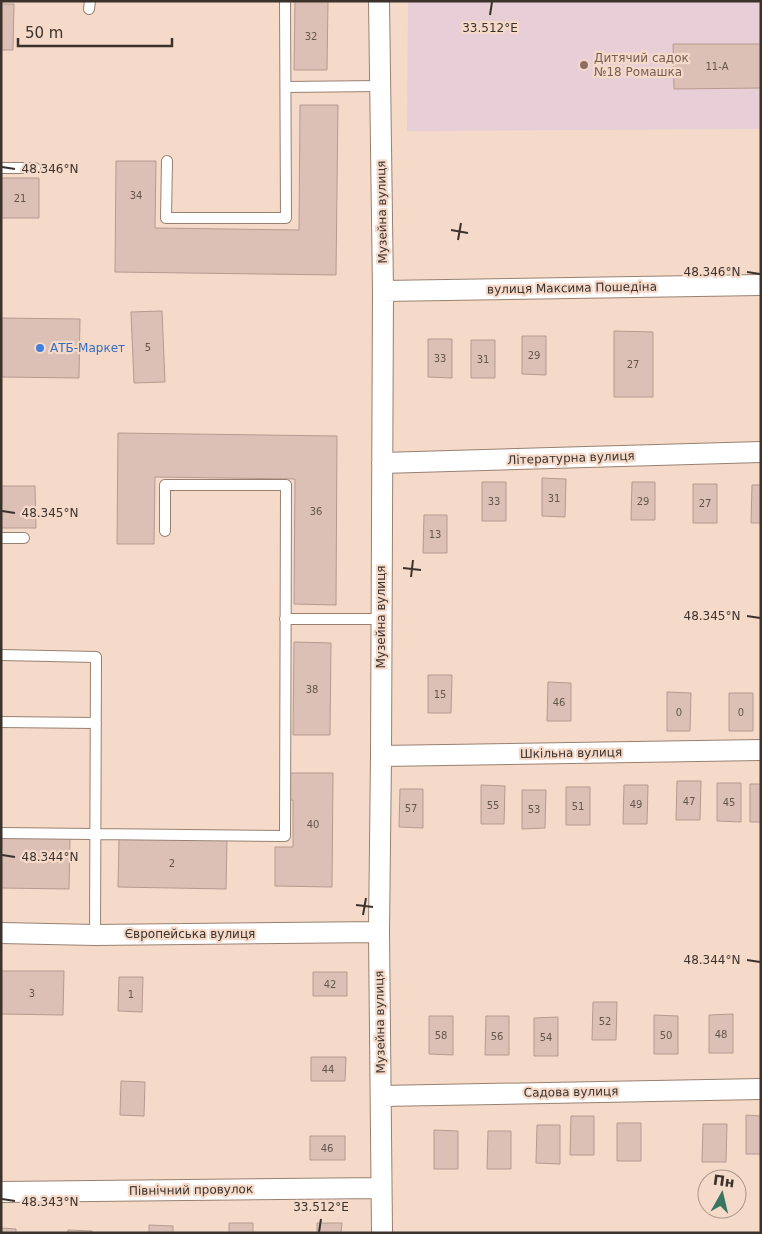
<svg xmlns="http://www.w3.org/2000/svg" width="762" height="1234" viewBox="0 0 762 1234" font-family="'DejaVu Sans',sans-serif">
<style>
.education{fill:#e8ced6}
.building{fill:#ddc0b5;stroke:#b69a8f}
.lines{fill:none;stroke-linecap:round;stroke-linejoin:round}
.lane-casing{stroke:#988071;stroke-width:12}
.street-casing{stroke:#988071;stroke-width:22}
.lane{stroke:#fff;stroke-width:10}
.street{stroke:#fff;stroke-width:20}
.ticks{fill:none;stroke:#3c322c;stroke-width:2}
.education-dot{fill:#8d6e63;stroke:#f5daca;stroke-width:2}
.shop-dot{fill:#3f7fe0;stroke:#f5daca;stroke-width:2}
.labels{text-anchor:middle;stroke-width:4.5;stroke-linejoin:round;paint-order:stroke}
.number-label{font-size:10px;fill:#64564e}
.education-label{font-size:12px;fill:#785e54;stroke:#f5daca;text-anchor:start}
.street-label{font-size:12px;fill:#3c322c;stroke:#f5daca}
.shop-label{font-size:12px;fill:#366cbe;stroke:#f5daca;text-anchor:start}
.ticks-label{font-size:12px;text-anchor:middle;fill:#3c322c;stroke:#f5daca;stroke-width:4.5;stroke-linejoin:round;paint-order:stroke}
</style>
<rect width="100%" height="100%" fill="#f5daca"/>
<path class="education" d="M408 1H761V129L407 131Z"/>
<path class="building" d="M295 1H328L327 70H294Z
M1 4H14L13 50H1Z
M673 44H761V88L674 89Z
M300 105H338L336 275 115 272 116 161H156L155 228 299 230Z
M1 178H39V218H1Z
M162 311 165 382 134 383 131 312Z
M1 318 80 319 79 378 1 377Z
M614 331 653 332V397H614Z
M522 336H546V375L522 374Z
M428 339H452V378L428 377Z
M471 340H495V378H471Z
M118 433 337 436 336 605 294 604 295 479 155 477 154 544H117Z
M542 478 566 479 565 517 542 516Z
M482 482H506V521H482Z
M632 482H655V520H631Z
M693 484H717V523H693Z
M752 485H761V523H751Z
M1 486H35L36 528H1Z
M424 515H447V553H423Z
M294 642 331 643 330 735H293Z
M428 675H452L451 713H428Z
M548 682 571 683V721H547Z
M667 692 691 693 690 731H667Z
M729 693H753V731H729Z
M287 773H333L332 887 275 886V847H293V800H287Z
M677 781H701L700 820H676Z
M717 783H741V822L717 821Z
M750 784H761V822H750Z
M481 785 505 786 504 824H481Z
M624 785H648L647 824H623Z
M566 787H590V825H566Z
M400 789H423V828L399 827Z
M522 790H546L545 828 522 829Z
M1 837 70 838 69 889 1 888Z
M119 837 227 838 226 889 118 887Z
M1 971H64L63 1015 1 1014Z
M313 972H347V996H313Z
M119 977H143L142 1012 118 1011Z
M593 1002H617L616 1040H592Z
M733 1014V1053H709V1015Z
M654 1015 678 1016V1054H654Z
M429 1016H453V1055L429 1054Z
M486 1016H509V1055H485Z
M558 1017V1056H534V1018Z
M311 1057H346L345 1081H311Z
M121 1081 145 1082 144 1116 120 1115Z
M746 1115 761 1116V1154H746Z
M571 1116H594V1155H570Z
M617 1123H641V1161H617Z
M703 1124H727L726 1162H702Z
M537 1125H560V1164L536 1163Z
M434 1130 458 1131V1169H434Z
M488 1131H511V1169H487Z
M310 1136H345V1160H310Z
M229 1223H253V1233H229Z
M317 1223H342L341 1233H317Z
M149 1225 173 1226V1233H149Z
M1 1228 16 1229V1233H1Z
M68 1230 92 1231V1233H67Z"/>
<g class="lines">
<g class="lane-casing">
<path id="lane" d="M89 9 90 1
M286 87 380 86
M167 161 166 218H286L285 1
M1 168H35
M1 538H24
M285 619H381
M1 655 96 657 95 935
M1 722 96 723
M1 833 285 836 286 485H165V531"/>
</g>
<g class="street-casing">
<path id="street" d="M379 1 383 291 381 756 379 932 382 1233
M383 291 761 285
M382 463 761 452
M381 756 761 750
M1 933 95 935 379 932
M381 1096 761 1089
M1 1192 381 1188"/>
</g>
<use href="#lane" class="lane"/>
<use href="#street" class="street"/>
</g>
<path class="ticks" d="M490 15 492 2M2 167 15 169M451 230 468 233M458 240 461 223M747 272 760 274M2 511 15 513M403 568 421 570M411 577 413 560M747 616 760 618M2 855 15 857M356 905 373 907M363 915 366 898M747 960 760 962M2 1199 15 1201M319 1232 321 1219"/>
<circle class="education-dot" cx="584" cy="65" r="5"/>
<circle class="shop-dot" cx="40" cy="348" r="5"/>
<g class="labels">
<g class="number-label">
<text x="311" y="40">32</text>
<text x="717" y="70">11-А</text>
<text x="136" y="199">34</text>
<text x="20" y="202">21</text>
<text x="148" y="351">5</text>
<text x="534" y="359">29</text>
<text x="440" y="362">33</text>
<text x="483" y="363">31</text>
<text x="633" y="368">27</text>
<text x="554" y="502">31</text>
<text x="494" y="505">33</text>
<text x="643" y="505">29</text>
<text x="705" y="507">27</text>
<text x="316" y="515">36</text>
<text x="435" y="538">13</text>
<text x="312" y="693">38</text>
<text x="440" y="698">15</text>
<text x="559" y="706">46</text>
<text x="679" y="716">0</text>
<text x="741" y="716">0</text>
<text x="689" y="805">47</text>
<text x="729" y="806">45</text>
<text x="636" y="808">49</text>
<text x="493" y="809">55</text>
<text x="578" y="810">51</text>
<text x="411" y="812">57</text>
<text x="534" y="813">53</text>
<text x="313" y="828">40</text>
<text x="172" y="867">2</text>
<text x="330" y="988">42</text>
<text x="32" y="997">3</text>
<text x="131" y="998">1</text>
<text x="605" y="1025">52</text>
<text x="721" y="1038">48</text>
<text x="441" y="1039">58</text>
<text x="666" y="1039">50</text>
<text x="497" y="1040">56</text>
<text x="546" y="1041">54</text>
<text x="328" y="1073">44</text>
<text x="327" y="1152">46</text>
</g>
<g class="education-label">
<text x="594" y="62">Дитячий садок<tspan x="594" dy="14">№18 Ромашка</tspan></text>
</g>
<g class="street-label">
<text transform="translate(382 212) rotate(-91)" y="4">Музейна вулиця</text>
<text transform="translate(572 288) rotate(-1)" y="4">вулиця Максима Пошедіна</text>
<text transform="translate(571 458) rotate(-2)" y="4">Літературна вулиця</text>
<text transform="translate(381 617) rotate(-90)" y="4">Музейна вулиця</text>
<text transform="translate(571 753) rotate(-1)" y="4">Шкільна вулиця</text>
<text x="190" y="938">Європейська вулиця</text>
<text transform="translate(380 1022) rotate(-91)" y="4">Музейна вулиця</text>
<text transform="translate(571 1092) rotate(-1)" y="4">Садова вулиця</text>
<text transform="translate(191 1190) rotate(-1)" y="4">Північний провулок</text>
</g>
<g class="shop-label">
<text x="50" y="352">АТБ-Маркет</text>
</g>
</g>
<g class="ticks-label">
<text x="490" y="32">33.512°E</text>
<text x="50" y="173">48.346°N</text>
<text x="712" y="276">48.346°N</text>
<text x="50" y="517">48.345°N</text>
<text x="712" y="620">48.345°N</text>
<text x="50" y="861">48.344°N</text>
<text x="712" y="964">48.344°N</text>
<text x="50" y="1206">48.343°N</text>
<text x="321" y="1211">33.512°E</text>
</g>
<rect width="762" height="1234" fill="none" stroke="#3c322c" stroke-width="5"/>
<g transform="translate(722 1194) rotate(8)"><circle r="24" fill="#f5daca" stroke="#ab978b"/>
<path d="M0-4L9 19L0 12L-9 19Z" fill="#397662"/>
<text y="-8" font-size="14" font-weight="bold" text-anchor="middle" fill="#3c322c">Пн</text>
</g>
<path d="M18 38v8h154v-8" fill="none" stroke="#3c322c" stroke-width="2.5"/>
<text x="25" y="38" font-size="15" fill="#3c322c" stroke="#f5daca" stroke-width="4" paint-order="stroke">50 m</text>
</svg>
